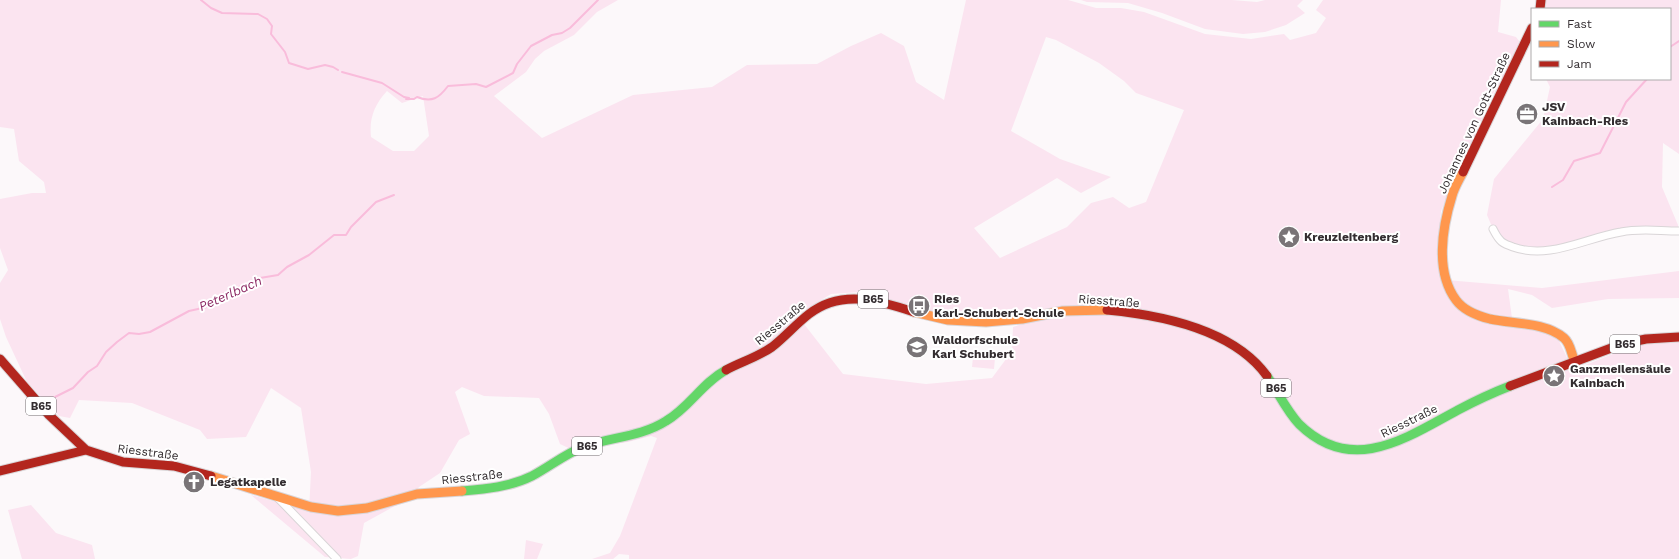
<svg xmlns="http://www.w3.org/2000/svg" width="1679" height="559" viewBox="0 0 1679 559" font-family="'Work Sans',sans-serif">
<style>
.green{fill:#fbe4f0;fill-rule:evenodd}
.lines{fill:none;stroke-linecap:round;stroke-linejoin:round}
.stream{stroke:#f9bcdb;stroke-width:2}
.street-casing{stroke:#d9d5d7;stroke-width:9}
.fast-casing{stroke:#d9d5d7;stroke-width:11}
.slow-casing{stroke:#d9d5d7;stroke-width:11}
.jam-casing{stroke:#d9d5d7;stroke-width:11}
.street{stroke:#fffefe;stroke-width:7}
.fast{stroke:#63d668;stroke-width:9}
.slow{stroke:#ff974d;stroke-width:9}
.jam{stroke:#b3261e;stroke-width:9}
.labels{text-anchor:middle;stroke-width:4;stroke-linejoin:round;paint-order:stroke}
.shield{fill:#fff;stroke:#706c6e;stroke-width:1}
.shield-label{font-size:11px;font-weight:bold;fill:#332d30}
.poi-label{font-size:12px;font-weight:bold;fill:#332d30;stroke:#fff;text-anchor:start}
.street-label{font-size:12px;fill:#332d30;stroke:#fff}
.water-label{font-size:13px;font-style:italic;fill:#8c2a64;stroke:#fff}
</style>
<rect width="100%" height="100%" fill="#fcf8fa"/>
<path class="green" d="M0 0H618L597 12 574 35 544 51 535 59 526 72 494 96 542 138 633 95 712 87 747 65 817 64 851 46 881 33 904 46 916 82 944 100 966 0H1068L1096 8H1121L1144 12 1205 34 1251 39 1284 34 1290 40 1316 33 1326 18 1316 10 1323 0H1501L1498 32 1516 37 1523 46 1489 115 1496 87 1441 211 1438 249 1442 285 1446 280 1542 288 1679 271V298L1608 299 1552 308 1532 295 1508 289 1512 318 1558 339 1573 370 1635 345 1679 342V559H629V555L619 554 613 559H592L610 553 620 536 657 438 651 436 628 442 604 445 579 453 560 444 549 414 539 398 484 396 462 387 455 392 470 434 459 440 440 473 419 487 411 499 393 507 364 523 358 556 351 559 325 557 251 495 309 511 311 472 301 408 271 388 246 437 207 439 200 430 132 403 79 400 70 418 59 416 27 382 6 337 0 319V283L8 270 0 248V199L32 193H46L44 182 19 161 14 129 0 127ZM1046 37 1056 40 1099 63 1124 81 1136 93 1184 110 1146 202 1129 208 1113 197 1091 203 1067 227 1000 258 974 228 1057 178 1081 193 1111 177 1060 159 1011 131ZM387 91 402 103 423 96 429 136 414 151H393L371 137C369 119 374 105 387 91ZM859 292 887 303 969 322 1060 312 1013 327 1012 351 992 378 926 384 843 374 797 315 831 294Z
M1081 0H1232L1257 2 1265 0H1303L1297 6 1305 13 1286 25 1265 32 1243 34 1205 29 1162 13 1128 3 1087 2Z
M1544 0H1679V154L1663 143 1662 187 1678 225V231L1637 229 1544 252 1506 245 1493 229 1487 215 1494 179 1543 119 1550 87 1546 79H1670V9H1544Z
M973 357 995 358 994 369 972 367Z
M31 505 56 533 92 545 95 559H22L8 510Z
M526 540 543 544 537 559H524Z"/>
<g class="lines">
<path class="stream" d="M201 0 211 8 222 13 258 14 267 19 272 26 271 34 285 52 289 63 308 69 325 65 333 67 338 70
M1670 47 1679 41
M342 72 382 83 404 97 409 98
M406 99H414L417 97C432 103 439 98 448 86L476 84 486 87 513 73 517 64 531 46 552 35 562 33 570 28 598 0
M1552 187 1563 180 1574 161 1600 153 1626 102 1647 79
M46 405 53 398 73 388 88 372 97 366 106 352 117 342 129 333 139 334 150 332 189 311 207 307 218 296 260 278 278 275 287 267 309 255 334 235H346L351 227 376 202 394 195"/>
<g class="street-casing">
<path id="street" d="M1493 229C1495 233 1497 237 1500 240 1503 244 1508 245 1513 247 1549 260 1585 238 1621 232 1640 228 1659 231 1679 231
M278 498 337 559"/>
</g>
<g class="fast-casing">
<path id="fast" d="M1267 376C1278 392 1286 410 1299 424 1352 476 1406 438 1458 410 1475 401 1492 393 1510 386
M462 491C486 489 510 487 532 476 549 467 565 454 583 447 610 437 641 437 666 421 689 408 702 383 726 370"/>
</g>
<g class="slow-casing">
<path id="slow" d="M1463 172C1459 180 1454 188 1452 196 1442 228 1435 272 1456 300 1464 311 1478 316 1490 319 1513 324 1545 322 1564 338 1571 344 1571 354 1575 362
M914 312 948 320 986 322 1022 319 1063 311 1107 310
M211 476 311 507 338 511 367 508 417 494 462 491"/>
</g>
<g class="jam-casing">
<path id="jam" d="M1540 9 1541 0
M1463 172 1532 28
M1107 310C1161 315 1233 329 1267 376
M0 359 49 415 86 450 123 462 174 466 211 476
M726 370C741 362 758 357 772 347 785 337 796 324 809 314 841 289 878 300 914 312
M1510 386 1622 344 1646 339 1679 337
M0 471 86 450"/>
</g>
<use href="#street" class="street"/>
<use href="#fast" class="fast"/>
<use href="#slow" class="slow"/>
<use href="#jam" class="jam"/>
</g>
<defs>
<g id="office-disc" transform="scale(1.15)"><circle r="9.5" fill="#797477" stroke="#fff"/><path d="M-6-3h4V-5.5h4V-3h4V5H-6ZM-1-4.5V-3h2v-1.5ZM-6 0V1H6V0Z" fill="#fff"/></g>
<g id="sight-disc" transform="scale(1.15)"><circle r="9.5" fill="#797477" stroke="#fff"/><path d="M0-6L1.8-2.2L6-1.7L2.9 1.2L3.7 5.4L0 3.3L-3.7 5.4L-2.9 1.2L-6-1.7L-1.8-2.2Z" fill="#fff"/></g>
<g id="bus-disc" transform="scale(1.15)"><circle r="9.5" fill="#797477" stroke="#fff"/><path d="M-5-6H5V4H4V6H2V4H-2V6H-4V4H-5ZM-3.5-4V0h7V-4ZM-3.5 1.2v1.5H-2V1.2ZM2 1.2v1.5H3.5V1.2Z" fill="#fff"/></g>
<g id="school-disc" transform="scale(1.15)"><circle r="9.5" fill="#797477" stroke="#fff"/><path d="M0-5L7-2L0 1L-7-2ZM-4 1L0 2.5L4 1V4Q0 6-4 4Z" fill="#fff"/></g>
<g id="church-disc" transform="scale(1.15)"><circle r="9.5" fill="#797477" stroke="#fff"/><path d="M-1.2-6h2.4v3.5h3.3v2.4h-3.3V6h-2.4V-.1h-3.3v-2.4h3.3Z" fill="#fff"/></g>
</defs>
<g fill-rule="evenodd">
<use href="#office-disc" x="1527" y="114"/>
<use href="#sight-disc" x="1289" y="237"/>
<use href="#bus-disc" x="919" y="306"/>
<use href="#school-disc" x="917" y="347"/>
<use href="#sight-disc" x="1554" y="376"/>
<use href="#church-disc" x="194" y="482"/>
</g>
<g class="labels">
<g class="shield">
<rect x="858" y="290" width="30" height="18" rx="3"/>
<rect x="1610" y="335" width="30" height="18" rx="3"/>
<rect x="1261" y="379" width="30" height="18" rx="3"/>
<rect x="26" y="397" width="30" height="18" rx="3"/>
<rect x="572" y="437" width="30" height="18" rx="3"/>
</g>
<g class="shield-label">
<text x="873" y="303">B65</text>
<text x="1625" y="348">B65</text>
<text x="1276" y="392">B65</text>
<text x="41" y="410">B65</text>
<text x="587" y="450">B65</text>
</g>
<g class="poi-label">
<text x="1542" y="111">JSV<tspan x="1542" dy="14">Kainbach-Ries</tspan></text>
<text x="1304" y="241">Kreuzleitenberg</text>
<text x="934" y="303">Ries<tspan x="934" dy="14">Karl-Schubert-Schule</tspan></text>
<text x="932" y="344">Waldorfschule<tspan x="932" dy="14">Karl Schubert</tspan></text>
<text x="1570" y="373">Ganzmeilensäule<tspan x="1570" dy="14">Kainbach</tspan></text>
<text x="210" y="486">Legatkapelle</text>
</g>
<g class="street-label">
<text transform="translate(1474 123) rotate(-65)" y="4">Johannes von Gott-Straße</text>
<text transform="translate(1109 301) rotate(4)" y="4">Riesstraße</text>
<text transform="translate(780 323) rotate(-40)" y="4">Riesstraße</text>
<text transform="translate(1409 421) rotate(-26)" y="4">Riesstraße</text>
<text transform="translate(148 452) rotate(7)" y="4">Riesstraße</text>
<text transform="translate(472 477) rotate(-6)" y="4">Riesstraße</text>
</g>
<g class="water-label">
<text transform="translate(230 293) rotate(-24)" y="5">Peterlbach</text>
</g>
</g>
<rect x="1531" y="8" width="140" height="72" fill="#ffffff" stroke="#adabac"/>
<rect x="1539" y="21" width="20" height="6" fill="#63d668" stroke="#adabac"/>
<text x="1567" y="28" font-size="12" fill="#332d30">Fast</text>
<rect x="1539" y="41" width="20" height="6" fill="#ff974d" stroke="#adabac"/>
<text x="1567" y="48" font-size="12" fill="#332d30">Slow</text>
<rect x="1539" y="61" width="20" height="6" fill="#b3261e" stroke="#adabac"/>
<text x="1567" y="68" font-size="12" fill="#332d30">Jam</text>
</svg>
